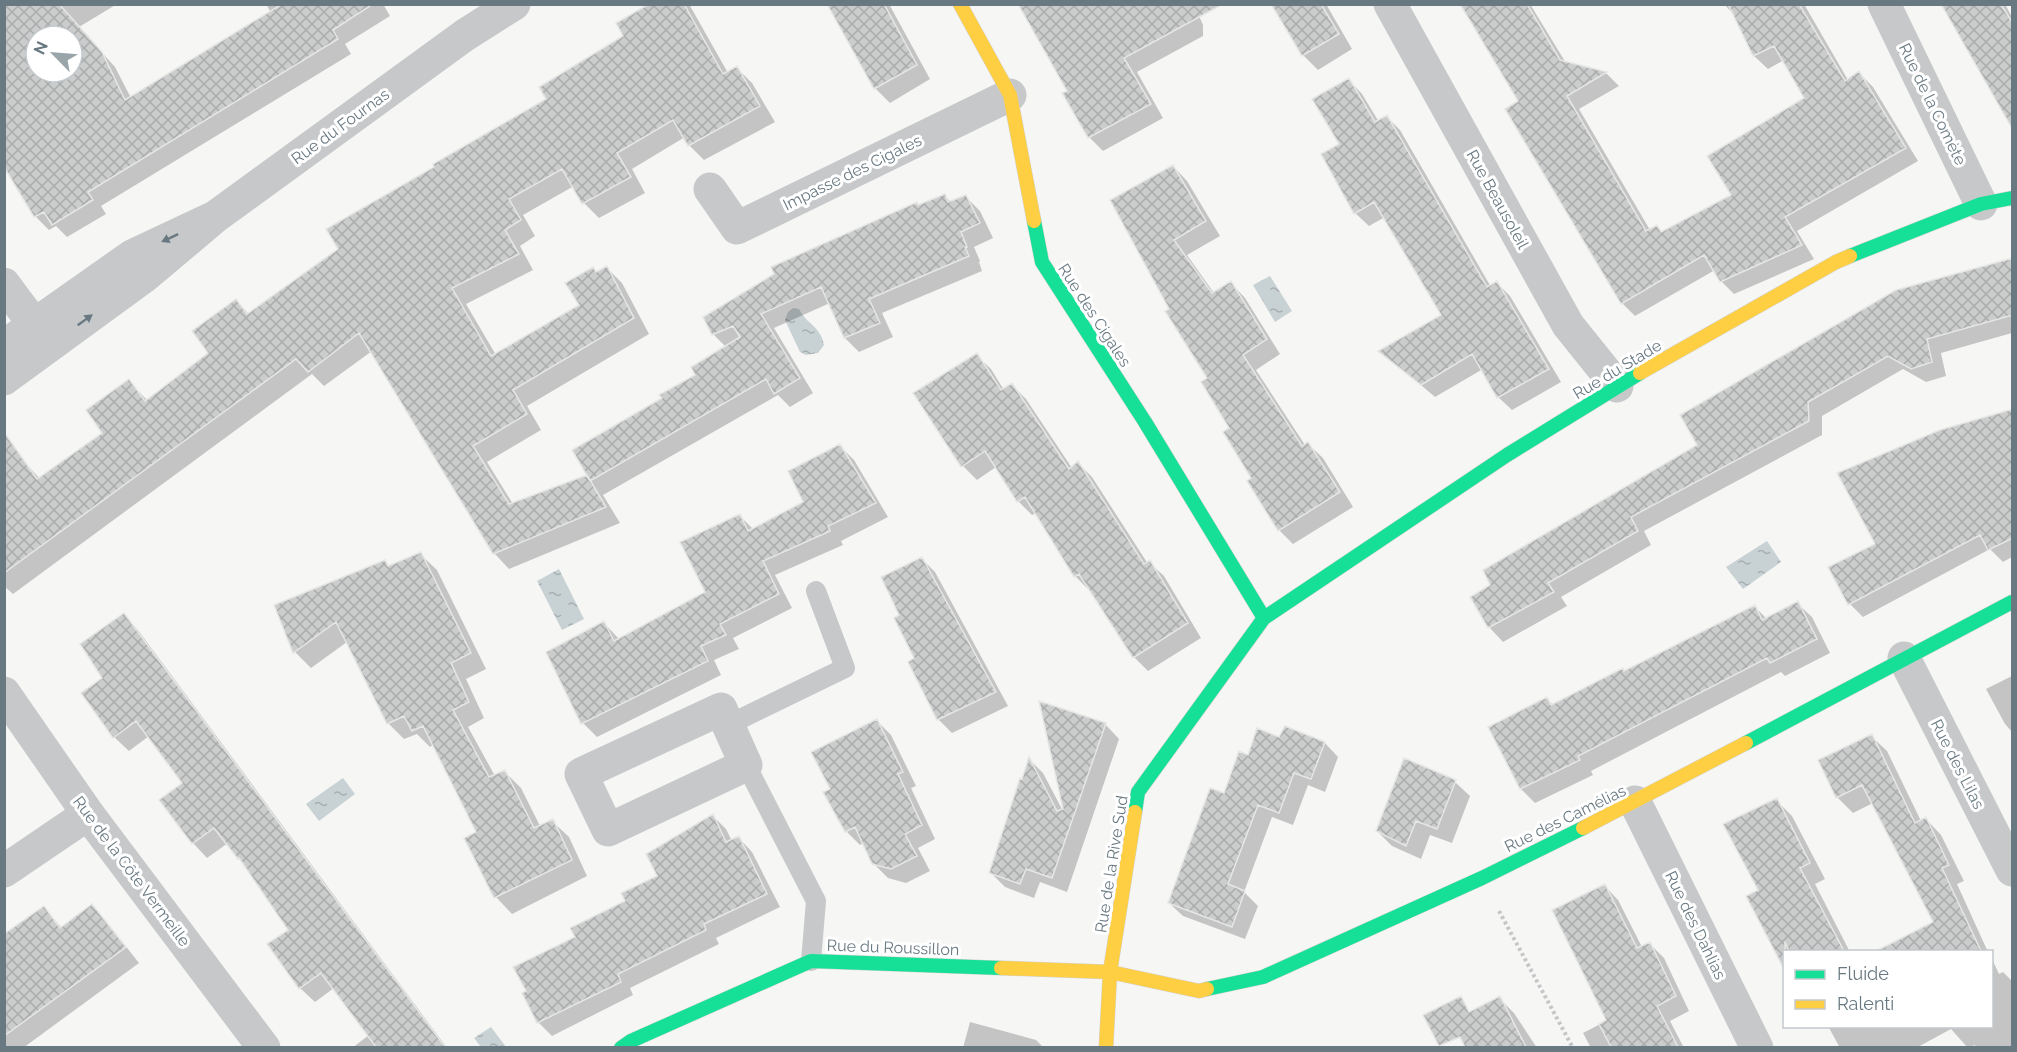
<svg xmlns="http://www.w3.org/2000/svg" width="2017" height="1052" viewBox="0 0 2017 1052" font-family="Raleway,sans-serif">
<style>
.water{fill:url(#water-ripples)}
.shadow{fill:#0003;fill-rule:evenodd}
.building{fill:url(#building-cross-hatch);stroke:#e6e6e4;stroke-width:1.5;fill-rule:evenodd}
.lines{fill:none;stroke-linecap:round;stroke-linejoin:round}
.fast-casing{stroke:#d1d2d2;stroke-width:15}
.slow-casing{stroke:#d1d2d2;stroke-width:15}
.path{stroke:#c5c6c7;stroke-width:4;stroke-dasharray:3 3;stroke-linecap:butt}
.lane{stroke:#c7c8c9;stroke-width:20}
.street{stroke:#c7c8c9;stroke-width:33}
.fast{stroke:#16e098;stroke-width:14}
.slow{stroke:#ffcf43;stroke-width:14}
.oneway{fill:#697982}
.labels{text-anchor:middle;stroke-width:6;stroke-linejoin:round;paint-order:stroke}
.street-label{font-size:16px;fill:#697982;stroke:#fff}
</style>
<defs>
<pattern id="water-ripples" width="26" height="14" patternUnits="userSpaceOnUse" patternTransform="scale(1.5)"><rect width="26" height="14" fill="#c8d1d3"/><path d="M2 4q2-2 4 0t4 0M15 11q2-2 4 0t4 0" fill="none" stroke="#a6aeb1"/></pattern>
<pattern id="building-cross-hatch" width="8" height="8" patternUnits="userSpaceOnUse" patternTransform="scale(1.5)"><rect width="8" height="8" fill="#cbcdcd"/><path d="M0 0l8 8M0 8l8-8" fill="none" stroke="#a9abac"/></pattern>
</defs>
<rect width="100%" height="100%" fill="#f6f6f5"/>
<path class="water" d="M1270 276 1292 311 1275 322 1253 285Z
M793 308 799 309C807 325 820 325 824 345L818 353 806 355 800 352 785 320 788 312Z
M1767 541 1781 562 1743 589 1726 567Z
M559 569 584 619 562 630 537 581Z
M343 778 355 794 319 821 306 804Z
M491 1027 506 1047H481L474 1038Z"/>
<path class="shadow" d="M4 4H117L79 27 115 67 131 98 271 13 266 4H383L390 16 345 44 351 54 101 206 106 214 67 237 56 226 49 230 35 216ZM36 36H72V72H36Z
M650 4H689L728 73 737 68 752 83 775 122 704 160 689 145 685 137 632 169 645 193 599 218 584 203 574 186 523 215 535 236 520 246 533 270 466 304 496 355 581 306 597 274 607 268 622 283 649 334 527 406 541 430 487 462 513 504 586 477 591 482 574 451 664 399 697 375 726 347 713 334 919 206 944 195 951 202 966 197 980 211 993 238 974 247 980 261 979 262 982 271 882 313 893 337 859 352 845 338 830 303 774 328 813 393 790 407 778 395 603 495 620 523 509 569 494 553 372 351 324 386 312 374 13 594 4 586V472L22 459 40 479 104 433 129 381 147 400 210 353 236 301 249 314 340 250 436 167 548 99 625 37Z
M828 4H889L930 79 890 103 875 88Z
M1194 4 1203 25V36L1137 72 1163 118 1103 151 1089 137 1064 94Z
M1273 4H1326L1352 49 1318 70 1303 55Z
M1463 4H1530L1566 63 1607 74 1619 86 1579 109 1650 230 1657 226 1663 233 1733 196 1806 98 1784 60 1768 69 1754 56 1735 16 1724 4H1804L1848 80 1859 73 1873 87 1918 161 1797 231 1814 259 1734 294 1721 281 1715 270 1635 316 1622 303 1520 101Z
M1954 4H2005L2012 17V127Z
M1349 80 1362 94 1379 122 1387 117 1400 130 1491 287 1497 283 1510 296 1561 382 1512 410 1498 397 1483 369 1435 397 1381 351 1443 316 1385 217 1369 226 1355 213 1341 144Z
M1173 166 1187 181 1220 236 1187 255 1214 293 1231 283 1245 298 1280 354 1256 370 1305 445 1308 444 1323 458 1353 507 1293 544 1279 530 1254 479 1209 378 1171 309Z
M2012 260V333L1941 353 1946 376 1926 382 1903 369 1822 416V435L1644 531 1651 545 1561 597 1567 606 1503 642 1489 627 1472 597Z
M976 355 991 369 1004 390 1012 385 1026 399 1072 468 1078 463 1092 477 1148 564 1149 562 1164 576 1201 638 1148 671 1134 657 1091 590H1089L1075 576 1036 513 1032 515 1018 501 996 467 977 480 963 466Z
M2012 410V557L2003 562 1990 549 1863 617 1850 604 1877 545Z
M840 446 854 460 888 517 841 541 843 545 775 575 792 608 733 638 739 649 714 660 721 675 597 737 583 723 548 653 604 623 620 640 706 593 740 516 754 530 805 502Z
M420 554 437 570 486 669 466 679 484 718 468 727 495 776 505 772 521 788 540 826 552 821 569 837 587 876 512 914 496 897 478 833 434 744 430 747 417 734 404 739 388 723 347 642 311 668 295 652 276 606 385 562 390 566Z
M921 558 935 572 1008 706 952 733 938 719 902 616Z
M1797 603 1812 617 1830 653 1785 676 1781 672 1591 771 1593 775 1535 803 1521 789 1547 699 1554 706 1625 672 1754 606 1767 619Z
M124 615 138 630 447 1048H352L369 1035 334 988 315 1002 300 988 291 930 246 864 228 843 207 858 193 843 185 783 149 736 129 751 114 737 104 678Z
M2012 676V732L2005 724 1986 689Z
M877 721 891 735 916 786 911 788 935 839 918 848 930 871 906 883 888 878 873 863 864 843 860 845 846 831Z
M1105 724 1119 739 1067 892 1040 882 1034 898 1005 887 991 873 1030 760 1043 773 1064 813Z
M1285 728 1325 743 1338 757 1325 792 1308 785 1293 825 1272 817 1244 892 1258 906 1245 939 1183 916 1169 903 1225 795 1280 739Z
M1871 736 1887 751 1921 821 1926 819 1941 835 1964 881 1957 884 1988 952H1905L1915 947 1935 923 1873 803 1853 813 1837 797Z
M1405 760 1455 782 1470 796 1452 843 1430 835 1421 859 1392 846 1377 831Z
M1776 800 1792 816 1825 879 1815 884 1850 952H1784L1760 890Z
M713 816 726 829 732 841 739 838 752 852 780 907 716 938 719 944 630 988 633 995 552 1036 538 1022 524 994 577 938 659 877Z
M1604 885 1618 900 1642 947 1650 944 1664 958 1689 1011 1670 1021 1684 1048H1591L1583 1033 1608 1020Z
M92 906 106 921 139 963 23 1048H4V969L44 908 62 928Z
M1992 959 1999 974 2003 972 2012 981V1048H1976L1975 1045 1968 1048 1951 1029 1916 1048H1840L1828 1026H1992Z
M1499 998 1514 1013 1537 1048H1467L1454 1022Z
M970 1022 1036 1040 1044 1048H963Z"/>
<path class="building" d="M4 4H59L102 52 125 100 282 4H373L333 30 338 39 88 192 93 200 52 225 44 212 34 217 4 167ZM36 36H72V72H36Z
M649 4H684L723 74 737 66 760 106 688 146 673 120 617 153 631 177 582 204 562 169 509 199 521 220 505 230 519 254 452 288 491 356 579 305 565 283 593 267 596 272 607 266 634 318 513 390 527 414 473 446 509 504 587 475 606 507 493 554 359 333 308 372 296 359 4 573V432L37 479 102 433 86 410 129 379 145 401 208 353 192 331 236 299 247 314 338 249 326 229 434 167 433 164 546 99 539 87 623 36 616 23Z
M827 4H884L917 65 874 89Z
M1018 4H1223L1124 58 1151 104 1088 138 1062 93 1067 91Z
M1271 4H1321L1339 34 1302 56Z
M1460 4H1527L1560 60 1607 72 1567 96 1646 231 1657 225 1661 232 1731 195 1707 156 1804 98 1774 46 1753 56 1728 4H1799L1845 81 1859 71 1906 148 1785 217 1802 245 1720 282 1704 255 1621 304 1505 109 1518 101Z
M1941 4H2001L2013 24V130Z
M1349 78 1375 122 1387 115 1487 287 1497 281 1549 369 1497 398 1472 354 1421 385 1378 351 1441 315 1374 202 1354 214 1321 154 1339 144 1312 99Z
M1173 165 1206 221 1174 240 1212 293 1231 281 1267 339 1243 355 1302 446 1308 442 1340 492 1278 531 1247 481 1251 478 1223 432 1229 428 1201 382 1207 378 1165 311 1169 309 1110 200Z
M945 194 948 202 966 195 980 223 961 232 967 247H965L969 256 869 299 880 323 844 338 821 287 761 314 800 378 774 394 766 379 590 481 572 450 662 398 659 395 695 375 691 367 740 337 733 326 712 335 703 317 774 274 771 267 917 202 918 205Z
M2013 258V315L1927 339 1932 362 1911 369 1888 356 1808 402 1809 421 1631 517 1638 531 1548 583 1554 592 1488 628 1470 597 1490 585 1483 570 1697 445 1680 415 1896 290Z
M977 353 1001 390 1012 383 1069 469 1078 461 1144 564 1150 560 1188 623 1133 658 1079 574 1074 577 1025 497 1017 502 985 451 961 467 913 393Z
M2013 409V538L1988 550 1980 535 1848 605 1828 567 1875 544 1837 473 1940 430Z
M840 444 876 503 828 526 830 531 763 561 779 594 720 624 726 635 701 646 708 661 581 724 546 652 604 621 614 641 705 592 680 542 740 514 748 531 803 502 788 471Z
M421 552 471 653 451 663 469 702 453 710 489 777 505 770 534 828 553 819 572 860 494 898 464 838 476 832 423 726 412 731 404 716 387 724 336 622 293 653 274 605 385 560 388 566Z
M922 557 996 692 937 720 908 662 914 658 894 618 899 615 881 577Z
M1798 601 1817 639 1770 663 1767 658 1578 756 1580 760 1520 789 1488 727 1547 697 1551 705 1623 668 1624 671 1755 605 1762 620Z
M124 613 319 877 445 1047H376L321 973 299 989 267 944 288 930 239 858 238 859 214 828 192 844 159 800 182 783 136 721 113 738 81 693 102 678 80 644Z
M1039 701 1106 723 1052 878 1026 869 1020 884 989 873 1020 778 1022 779 1029 757 1057 811 1063 809Z
M877 719 903 772 898 774 922 825 905 834 917 856 891 869 872 864 855 827 845 832 823 792 830 789 811 752Z
M1285 726 1325 742 1311 779 1294 773 1279 813 1258 805 1228 884 1245 891 1232 927 1168 903 1210 788 1224 793 1239 751 1248 755 1257 728 1279 737Z
M1872 734 1915 823 1926 817 1949 865 1942 868 1981 951H1876L1933 922 1862 785 1836 798 1818 760Z
M1404 758 1456 780 1437 829 1416 821 1406 846 1376 831Z
M1777 798 1810 863 1800 868 1844 951H1789L1785 942V971L1746 896 1758 890 1723 824Z
M713 814 726 842 739 836 767 894 704 924 706 930 618 974 621 982 537 1023 522 993 526 991 513 967 575 937 570 928 625 901 621 893 657 876 646 854Z
M1605 884 1637 948 1650 942 1676 996 1657 1006 1678 1047H1611L1599 1024 1606 1020 1552 910Z
M92 904 126 947 4 1036V934L44 906 60 928Z
M1461 996 1469 1012 1500 996 1526 1047H1465L1460 1037 1439 1046 1423 1015Z"/>
<g class="lines">
<g class="fast-casing">
<path id="fast" d="M1034 221 1042 262 1145 422 1264 618
M1850 256 1981 204 2012 198
M1746 743 2012 602
M1135 812 1138 792 1264 618 1507 455 1640 373
M1207 989 1263 977 1482 878 1583 828
M621 1048 631 1041 811 961 1001 968"/>
</g>
<g class="slow-casing">
<path id="slow" d="M960 4 1010 95 1034 221
M1640 373 1836 262 1850 256
M1583 828 1746 743
M1001 968 1110 972 1199 991 1207 989
M1106 1048 1110 972 1135 812"/>
</g>
<path class="path" d="M1499 911 1573 1048"/>
<path class="lane" d="M728 725 845 668 816 591
M746 765 816 901 811 961"/>
<path class="street" d="M1390 4 1568 325 1617 386
M1884 4 1981 204
M710 189 737 228 1010 95
M215 217 465 35 514 4
M4 284 48 343
M4 346 132 256 215 217 145 276 4 379
M1904 658 2012 870
M4 693 88 814 264 1048
M721 709 746 765 608 830 581 774Z
M1635 802 1757 1048
M4 871 88 814"/>
<use href="#fast" class="fast"/>
<use href="#slow" class="slow"/>
</g>
<defs><path id="oneway-solid" d="M-6-.8H1V-3.2L6.5 0L1 3.2V.8H-6Z" transform="scale(1.5)"/></defs>
<g class="oneway">
<use href="#oneway-solid" transform="translate(170 238) rotate(155)"/>
<use href="#oneway-solid" transform="translate(85 320) rotate(-36)"/>
</g>
<g class="labels">
<g class="street-label">
<text transform="translate(1933 104) rotate(64)" y="6">Rue de la Comète</text>
<text transform="translate(340 126) rotate(-36)" y="6">Rue du Fournas</text>
<text transform="translate(852 172) rotate(-26)" y="6">Impasse des Cigales</text>
<text transform="translate(1498 199) rotate(61)" y="6">Rue Beausoleil</text>
<text transform="translate(1095 315) rotate(57)" y="6">Rue des Cigales</text>
<text transform="translate(1617 369) rotate(-31)" y="6">Rue du Stade</text>
<text transform="translate(1958 764) rotate(63)" y="6">Rue des Lilas</text>
<text transform="translate(1565 818) rotate(-26)" y="6">Rue des Camélias</text>
<text transform="translate(1111 864) rotate(-81)" y="6">Rue de la Rive Sud</text>
<text transform="translate(132 871) rotate(53)" y="6">Rue de la Côte Vermeille</text>
<text transform="translate(1696 925) rotate(64)" y="6">Rue des Dahlias</text>
<text transform="translate(893 947) rotate(2)" y="6">Rue du Roussillon</text>
</g>
</g>
<rect width="2017" height="1052" fill="none" stroke="#697982" stroke-width="12"/>
<rect x="1783" y="950" width="210" height="78" fill="#ffffff" stroke="#c3c9cd" stroke-width="1.5"/>
<rect x="1795" y="970" width="30" height="9" fill="#16e098" stroke="#c3c9cd" stroke-width="1.5"/>
<text x="1837" y="980" font-size="18" fill="#697982">Fluide</text>
<rect x="1795" y="1000" width="30" height="9" fill="#ffcf43" stroke="#c3c9cd" stroke-width="1.5"/>
<text x="1837" y="1010" font-size="18" fill="#697982">Ralenti</text>
<g transform="translate(54 54) rotate(295)"><circle r="28" fill="#ffffff" stroke="#c3c9cd" stroke-width="1.5"/>
<path d="M0-4.5L10 22L0 15L-10 22Z" fill="#9aa5aa"/>
<text y="-9" font-size="16" font-weight="bold" text-anchor="middle" fill="#697982">N</text>
</g>
</svg>
